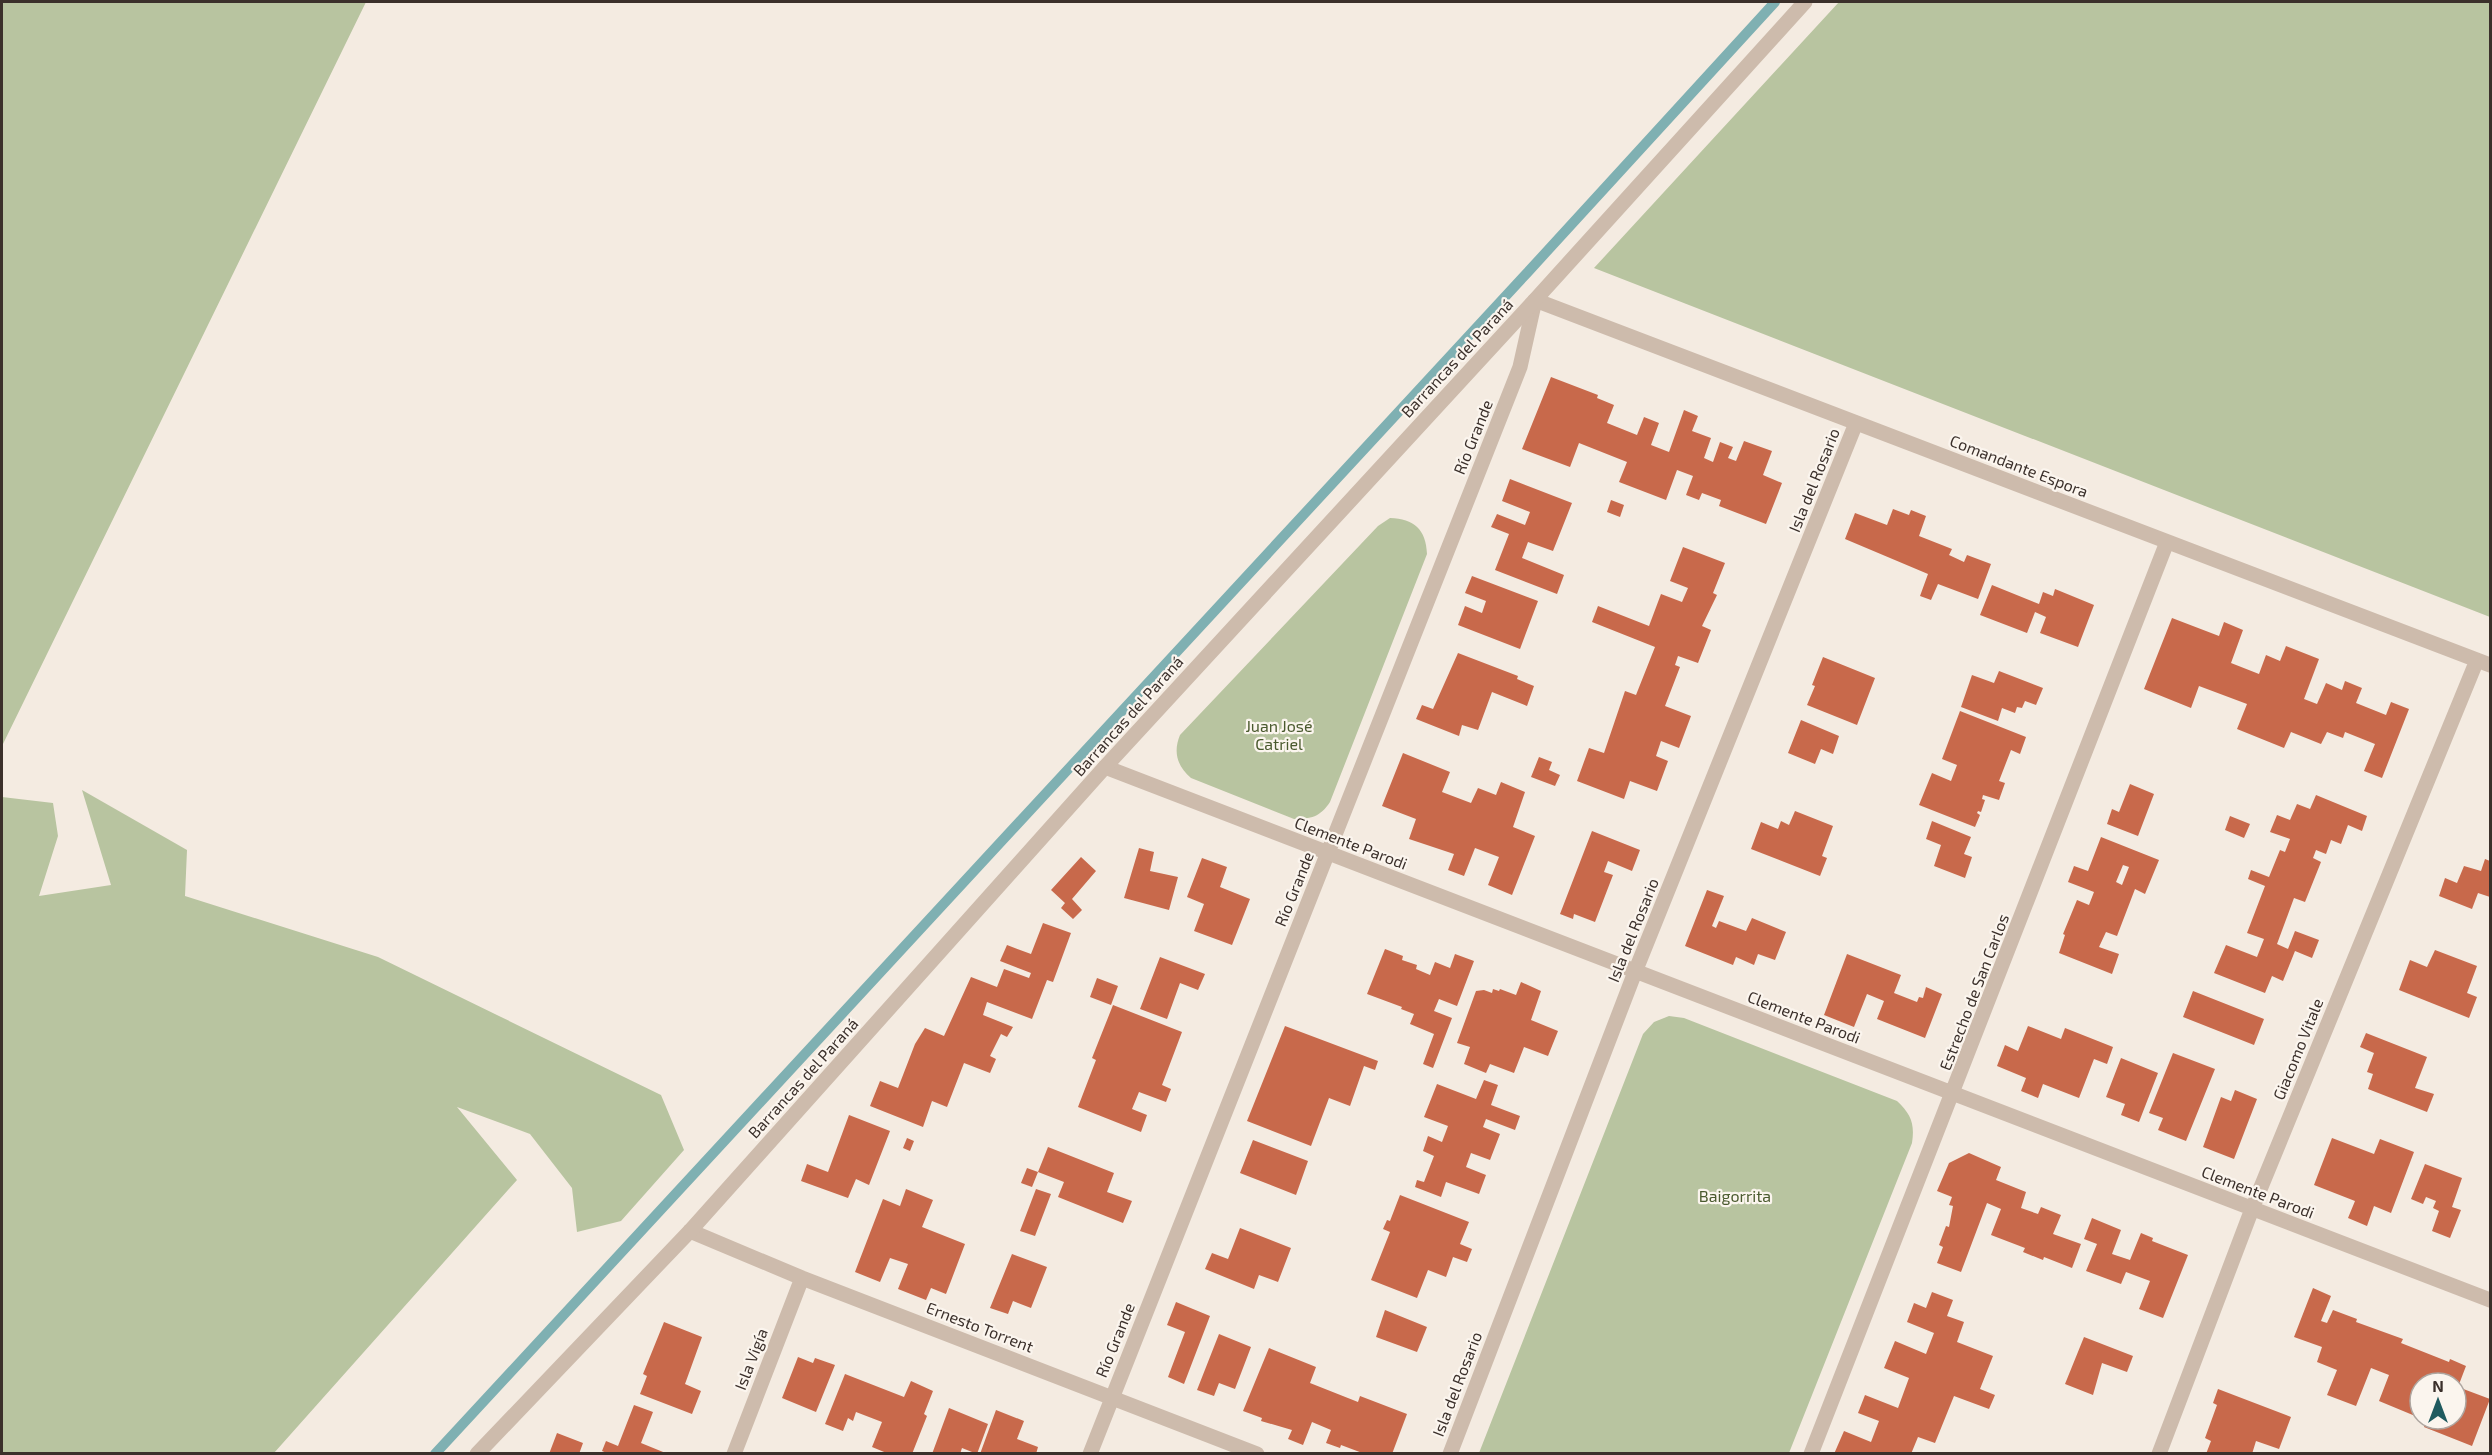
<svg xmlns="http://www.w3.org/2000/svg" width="2492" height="1455" viewBox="0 0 2492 1455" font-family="'Exo 2',sans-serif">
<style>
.green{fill:#b8c4a0}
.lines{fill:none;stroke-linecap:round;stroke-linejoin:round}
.stream{stroke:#7fb0b2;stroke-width:10}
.building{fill:#c8694b;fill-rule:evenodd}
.minor{stroke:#cdbbac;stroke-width:15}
.tertiary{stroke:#cdbbac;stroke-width:15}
.labels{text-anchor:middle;stroke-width:4.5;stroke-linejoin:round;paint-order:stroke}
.street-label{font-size:16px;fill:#3b302b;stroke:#fbf5ee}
.park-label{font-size:16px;fill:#4a5a2e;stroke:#fbf5ee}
</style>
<rect width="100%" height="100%" fill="#f4ebe1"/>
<path class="green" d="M2 2H366L2 746Z
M1839 2H2490V617L1594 268Z
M1390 518C1414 519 1426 529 1427 554L1330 802C1320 817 1311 819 1294 819L1191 778C1177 766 1173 752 1180 735L1378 526Z
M82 790 187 850 185 896 378 957 661 1095 684 1150 621 1221 577 1232 572 1188 530 1134 457 1107 517 1180 274 1453H2V797L53 803 58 836 39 896 111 885Z
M1669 1016 1684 1018 1897 1101C1911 1114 1915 1124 1912 1143L1789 1453H1479L1643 1034 1654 1022Z"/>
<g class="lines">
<path class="stream" d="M435 1454 1527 273 1775 2"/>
</g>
<path class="building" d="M1551 377 1598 395 1597 398 1614 405 1607 423 1637 435 1644 417 1659 423 1651 445 1669 452 1684 410 1698 416 1692 431 1711 438 1704 458 1713 462 1720 442 1733 447 1728 458 1736 461 1744 441 1772 451 1763 475 1782 483 1766 524 1719 506 1721 500 1702 493 1699 500 1686 495 1693 476 1677 470 1666 500 1619 482 1627 462 1579 443 1570 467 1522 449Z
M1510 479 1572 503 1553 551 1528 542 1522 558 1564 575 1557 594 1495 570 1509 534 1491 527 1497 514 1525 525 1530 512 1502 501Z
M1611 500 1624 505 1620 517 1607 512Z
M1893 509 1909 515 1911 510 1926 516 1919 536 1952 549 1949 555 1964 562 1967 555 1991 564 1978 599 1938 584 1931 600 1920 596 1928 574 1845 539 1855 513 1887 525Z
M1683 547 1725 563 1713 593 1717 595 1702 626 1711 630 1698 663 1678 656 1675 665 1680 667 1665 706 1691 716 1679 748 1661 741 1656 756 1668 761 1657 791 1630 781 1624 799 1577 781 1589 748 1604 753 1625 691 1636 695 1655 647 1592 622 1598 606 1649 626 1661 594 1682 602 1688 588 1670 581Z
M1472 576 1538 601 1520 649 1458 625 1465 606 1482 613 1486 601 1465 593Z
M1992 585 2039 604 2043 592 2053 596 2055 589 2094 605 2078 647 2040 633 2046 617 2035 612 2027 633 1980 615Z
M2172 618 2219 636 2224 622 2243 630 2231 663 2259 674 2266 655 2280 661 2286 646 2319 659 2304 699 2317 704 2326 683 2342 690 2345 681 2362 688 2356 703 2386 715 2391 702 2409 709 2382 778 2364 771 2375 744 2345 732 2343 738 2327 732 2321 744 2291 732 2284 748 2237 729 2247 704 2199 686 2191 708 2144 689Z
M1458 653 1518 676 1517 679 1534 686 1527 706 1492 692 1478 730 1462 725 1459 736 1416 719 1422 705 1433 709Z
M1823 657 1875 678 1857 725 1807 705 1815 686 1812 685Z
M1999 671 2043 688 2036 705 2025 701 2022 708 2017 707 2015 713 2002 708 1998 721 1961 707 1972 675 1994 683Z
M1960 711 2026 737 2020 754 2011 750 1999 781 2005 783 1999 800 1983 795 1982 799 1985 800 1981 812 1978 811 1977 813 1980 815 1975 827 1919 805 1932 773 1951 781 1957 765 1942 759Z
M1801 720 1839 736 1833 754 1821 749 1815 764 1788 753Z
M1403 753 1450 772 1442 792 1471 803 1478 788 1496 795 1501 782 1525 792 1513 827 1535 836 1512 895 1488 885 1499 857 1475 848 1464 876 1448 870 1454 854 1409 839 1416 819 1382 806Z
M1539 757 1552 762 1549 770 1560 775 1555 786 1531 777Z
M2130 784 2154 794 2138 836 2107 824 2112 809 2119 812Z
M2316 795 2367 816 2362 831 2348 825 2341 844 2331 840 2326 854 2316 850 2313 858 2321 862 2305 902 2294 898 2277 944 2288 949 2295 931 2319 940 2312 958 2295 951 2283 981 2272 976 2265 993 2214 973 2226 945 2257 957 2264 939 2247 933 2265 886 2248 879 2251 870 2269 877 2280 850 2285 852 2290 839 2270 832 2277 815 2290 820 2297 804 2310 809Z
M1795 811 1833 826 1822 856 1827 858 1820 876 1751 849 1761 822 1778 829 1781 821 1789 825Z
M2230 816 2250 824 2244 838 2225 830Z
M1932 821 1971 837 1964 854 1972 857 1965 878 1934 866 1941 845 1926 839Z
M1592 831 1640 850 1632 871 1608 861 1604 872 1613 875 1595 922 1574 914 1573 919 1560 914Z
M2101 837 2159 860 2145 894 2135 889 2117 936 2106 932 2099 947 2119 954 2112 974 2059 953 2065 935 2063 934 2077 900 2089 905 2094 892 2068 882 2074 866 2088 871ZM2123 865 2129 867 2122 885 2116 882Z
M1139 848 1154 852 1150 871 1178 877 1169 910 1124 898Z
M1081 857 1096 871 1072 899 1082 910 1073 919 1061 908 1065 903 1051 890Z
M1202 858 1227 867 1220 887 1250 899 1232 945 1194 931 1204 904 1187 897Z
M2485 859 2490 861V897L2478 893 2472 909 2439 896 2445 878 2457 883 2464 866 2481 871Z
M1707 890 1724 896 1712 926 1716 928 1719 921 1746 931 1752 918 1786 932 1775 960 1758 954 1754 965 1736 957 1733 965 1685 946Z
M1043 923 1071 933 1053 982 1047 980 1032 1019 987 1002 983 1015 1013 1027 1007 1037 1001 1034 990 1056 996 1059 990 1073 964 1063 947 1107 932 1101 923 1127 870 1106 880 1081 898 1088 915 1044 925 1028 944 1036 971 977 997 987 1004 969 1029 978 1031 973 1000 961 1007 945 1031 954Z
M1385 949 1403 956 1402 960 1417 965 1416 969 1430 975 1435 962 1450 968 1455 954 1474 961 1457 1006 1439 999 1434 1011 1452 1018 1433 1068 1423 1064 1434 1034 1410 1024 1414 1014 1401 1009 1402 1007 1367 994Z
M2435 950 2477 966 2467 993 2477 997 2469 1018 2399 990 2410 960 2427 967Z
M1847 954 1901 975 1894 993 1917 1002 1919 997 1923 998 1926 987 1942 994 1925 1038 1877 1019 1884 1001 1867 994 1854 1027 1824 1015Z
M1160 957 1205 974 1198 990 1180 983 1167 1019 1140 1009Z
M1097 978 1118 986 1111 1005 1090 997Z
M1521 982 1541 991 1531 1020 1558 1031 1548 1056 1524 1047 1514 1073 1490 1064 1486 1073 1464 1064 1470 1047 1457 1043 1476 991 1484 990 1492 993 1493 989 1499 991 1500 989 1516 995Z
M2193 991 2264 1019 2254 1045 2183 1017Z
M1113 1005 1182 1032 1162 1085 1171 1089 1166 1102 1139 1092 1132 1109 1147 1115 1141 1132 1078 1107 1096 1060 1092 1058Z
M1285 1026 1378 1061 1375 1070 1364 1066 1350 1106 1329 1098 1311 1146 1247 1121Z
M2028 1026 2061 1039 2065 1028 2113 1047 2107 1064 2094 1059 2079 1098 2043 1084 2038 1098 2021 1091 2026 1078 1997 1066 2005 1045 2018 1051Z
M2366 1033 2427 1057 2415 1088 2434 1094 2427 1112 2368 1089 2373 1074 2367 1072 2374 1053 2360 1047Z
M2173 1053 2215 1069 2186 1141 2158 1130 2163 1118 2149 1113Z
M2121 1058 2158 1073 2139 1122 2121 1115 2125 1104 2106 1097Z
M1484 1080 1498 1085 1491 1105 1520 1116 1515 1130 1486 1119 1483 1127 1500 1134 1490 1160 1471 1153 1466 1167 1486 1175 1479 1194 1446 1182 1441 1197 1415 1187 1417 1180 1424 1182 1434 1156 1423 1151 1428 1136 1442 1142 1448 1126 1424 1117 1437 1084 1476 1099Z
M2235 1090 2257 1099 2234 1159 2203 1147 2221 1097 2231 1101Z
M849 1115 890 1131 869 1185 856 1179 848 1198 801 1181 807 1164 828 1172Z
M907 1138 914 1141 910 1151 903 1148Z
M2332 1138 2374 1154 2380 1139 2414 1152 2391 1213 2374 1206 2367 1226 2348 1218 2355 1201 2314 1185Z
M1253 1140 1308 1161 1296 1195 1240 1173Z
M1048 1147 1114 1173 1107 1192 1132 1201 1123 1223 1058 1197 1064 1182 1038 1172Z
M1969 1153 2001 1167 1996 1180 2026 1192 2021 1208 2038 1214 2041 1207 2061 1215 2053 1234 2081 1244 2072 1268 2044 1257 2043 1260 2023 1252 2025 1248 1991 1235 2001 1209 1987 1203 1961 1272 1937 1263 1943 1247 1939 1245 1946 1226 1949 1227 1953 1206 1949 1205 1952 1197 1937 1191 1949 1163Z
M2425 1164 2462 1178 2452 1207 2461 1210 2450 1238 2432 1231 2439 1211 2433 1208 2436 1201 2426 1197 2423 1204 2411 1199Z
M1027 1168 1038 1172 1032 1187 1021 1183Z
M906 1189 933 1200 922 1227 965 1244 946 1294 931 1288 926 1300 898 1289 908 1264 890 1258 880 1282 855 1272 883 1199 900 1206Z
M1036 1189 1051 1194 1035 1236 1020 1231Z
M1400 1195 1469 1222 1460 1244 1472 1249 1467 1262 1453 1257 1446 1277 1428 1270 1417 1298 1371 1280 1390 1232 1383 1229 1387 1220 1390 1221Z
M2092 1218 2121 1230 2112 1254 2130 1260 2141 1233 2153 1238 2152 1241 2188 1255 2163 1318 2139 1309 2150 1281 2126 1272 2121 1284 2086 1271 2097 1244 2084 1239Z
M1240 1228 1291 1248 1278 1282 1259 1275 1254 1289 1205 1269 1212 1253 1228 1259Z
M1012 1254 1047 1267 1031 1308 1013 1301 1008 1314 990 1308Z
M2313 1288 2331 1296 2321 1321 2327 1323 2333 1310 2357 1319 2356 1322 2403 1339 2401 1343 2449 1362 2450 1359 2466 1366 2458 1387 2490 1399 2472 1446 2424 1427 2427 1419H2456V1383H2420V1418L2379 1401 2389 1375 2371 1368 2356 1406 2327 1395 2337 1370 2317 1362 2322 1347 2294 1337Z
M1932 1292 1953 1300 1947 1316 1964 1322 1957 1342 1993 1356 1980 1389 1995 1395 1989 1409 1954 1396 1935 1443 1918 1437 1911 1454H1834L1844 1431 1871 1442 1879 1421 1858 1413 1865 1395 1898 1408 1909 1378 1884 1368 1895 1341 1926 1354 1934 1333 1907 1322 1914 1303 1926 1308Z
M1176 1302 1210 1316 1184 1384 1168 1377 1185 1332 1167 1325Z
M1385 1310 1427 1327 1417 1352 1376 1337Z
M664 1322 702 1337 685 1384 701 1391 692 1414 640 1394 647 1376 643 1374Z
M1219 1334 1251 1347 1235 1389 1219 1383 1214 1396 1197 1390Z
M2084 1337 2133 1356 2127 1372 2102 1363 2093 1395 2065 1384Z
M1269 1348 1316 1367 1310 1383 1358 1402 1360 1396 1407 1414 1392 1454H1365L1341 1445 1340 1448 1326 1443 1331 1430 1312 1422 1303 1445 1288 1439 1292 1430 1261 1421 1262 1418 1243 1411Z
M798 1357 813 1363 815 1358 835 1365 816 1412 782 1398Z
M845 1374 904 1397 911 1381 933 1391 924 1414 927 1416 912 1454H889L872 1447 882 1422 856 1412 853 1421 848 1418 843 1431 825 1424Z
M2218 1389 2291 1417 2279 1449 2256 1441 2252 1454H2206L2211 1441 2205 1438 2217 1405 2213 1403Z
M634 1405 653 1412 641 1443 668 1454H609L602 1451 606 1441 618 1446Z
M949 1408 988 1424 977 1454 962 1448 960 1454H932Z
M996 1410 1024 1421 1017 1439 1038 1447 1036 1454H980Z
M557 1433 583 1443 579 1454H549Z"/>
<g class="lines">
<path class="minor" d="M1105 767 2490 1300
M690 1231 802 1278 1257 1454
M734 1454 802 1278
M1090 1454 1520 367 1535 300 2490 665
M1450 1454 1635 972 1856 423
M1811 1454 2167 542
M2159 1454 2252 1209 2477 660"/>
<path class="tertiary" d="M477 1454 690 1231 1105 767 1535 300 1805 2"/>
</g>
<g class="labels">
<g class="street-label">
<text transform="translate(1457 358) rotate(-47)" y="6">Barrancas del Paraná</text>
<text transform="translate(1473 437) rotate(-68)" y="6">Río Grande</text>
<text transform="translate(2019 466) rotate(21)" y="6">Comandante Espora</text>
<text transform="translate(1814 480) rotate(-68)" y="6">Isla del Rosario</text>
<text transform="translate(1128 716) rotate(-48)" y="6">Barrancas del Paraná</text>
<text transform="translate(1351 843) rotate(21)" y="6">Clemente Parodi</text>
<text transform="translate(1294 889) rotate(-68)" y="6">Río Grande</text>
<text transform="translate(1633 930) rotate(-68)" y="6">Isla del Rosario</text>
<text transform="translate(1974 992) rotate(-69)" y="6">Estrecho de San Carlos</text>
<text transform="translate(1804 1017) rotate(21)" y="6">Clemente Parodi</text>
<text transform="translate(2298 1049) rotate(-68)" y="6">Giacomo Vitale</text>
<text transform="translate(803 1078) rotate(-48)" y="6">Barrancas del Paraná</text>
<text transform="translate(2258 1192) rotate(21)" y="6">Clemente Parodi</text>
<text transform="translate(980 1327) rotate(21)" y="6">Ernesto Torrent</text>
<text transform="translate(1115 1340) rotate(-68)" y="6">Río Grande</text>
<text transform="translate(751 1359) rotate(-69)" y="6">Isla Vigía</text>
<text transform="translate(1457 1384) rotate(-69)" y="6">Isla del Rosario</text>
</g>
<g class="park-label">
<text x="1279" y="732">Juan José<tspan x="1279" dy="18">Catriel</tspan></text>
<text x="1735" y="1202">Baigorrita</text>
</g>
</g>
<rect width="2492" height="1455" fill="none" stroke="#3b302b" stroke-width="6"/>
<g transform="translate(2438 1401)"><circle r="28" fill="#fbf5ee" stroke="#aea6a0" stroke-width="1.5"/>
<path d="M0-4.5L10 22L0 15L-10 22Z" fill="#1f5a5e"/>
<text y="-9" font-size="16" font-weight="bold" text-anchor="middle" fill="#3b302b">N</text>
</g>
</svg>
